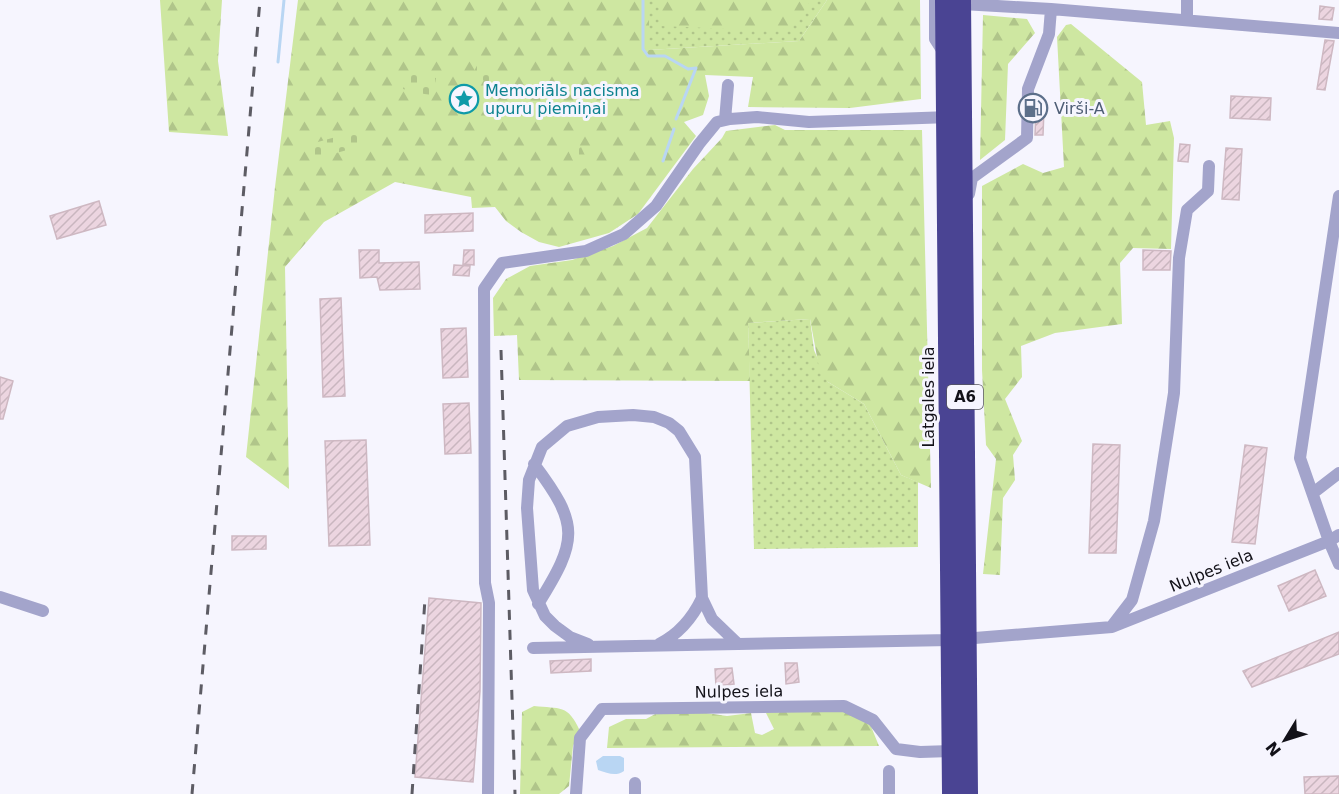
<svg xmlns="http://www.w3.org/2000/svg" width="1339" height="794" viewBox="0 0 1339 794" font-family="'DejaVu Sans',sans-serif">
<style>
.grass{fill:url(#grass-dots)}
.forest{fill:url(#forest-firs)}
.cemetery{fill:url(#cemetery-stones)}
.water{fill:#b9d6f3}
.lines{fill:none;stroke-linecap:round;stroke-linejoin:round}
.stream{stroke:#b9d6f3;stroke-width:3}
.building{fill:url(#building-hatch);stroke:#ceb8c2;stroke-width:1.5}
.minor{stroke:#a3a4cb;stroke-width:12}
.highway{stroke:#4a4493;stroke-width:18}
.rail{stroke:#5d5c64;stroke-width:3;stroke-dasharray:10 10;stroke-linecap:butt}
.labels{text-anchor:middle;stroke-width:6;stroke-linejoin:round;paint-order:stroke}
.shield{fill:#f6f5fe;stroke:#56555d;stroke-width:1.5}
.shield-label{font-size:15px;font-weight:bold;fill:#121118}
.culture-label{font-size:16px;fill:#0d838f;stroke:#f6f5fe;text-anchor:start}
.service-label{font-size:16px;fill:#4e5e75;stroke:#f6f5fe;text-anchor:start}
.street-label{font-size:16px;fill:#121118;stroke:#f6f5fe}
</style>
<defs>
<pattern id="grass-dots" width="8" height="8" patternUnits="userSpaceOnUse" patternTransform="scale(1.5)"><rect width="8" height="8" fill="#cee7a1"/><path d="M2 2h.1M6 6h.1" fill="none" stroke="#b0c58a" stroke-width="1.8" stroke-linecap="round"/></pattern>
<pattern id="forest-firs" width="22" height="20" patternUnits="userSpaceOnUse" patternTransform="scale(1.5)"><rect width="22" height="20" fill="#cee7a1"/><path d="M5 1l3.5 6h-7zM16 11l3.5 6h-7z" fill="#b0c58a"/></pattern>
<pattern id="cemetery-stones" width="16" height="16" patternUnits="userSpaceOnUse" patternTransform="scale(1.5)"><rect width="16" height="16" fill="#cee7a1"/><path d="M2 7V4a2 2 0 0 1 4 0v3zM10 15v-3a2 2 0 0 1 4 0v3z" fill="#b0c58a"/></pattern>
<pattern id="building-hatch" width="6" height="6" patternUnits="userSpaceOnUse" patternTransform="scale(1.5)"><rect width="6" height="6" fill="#ecd5e0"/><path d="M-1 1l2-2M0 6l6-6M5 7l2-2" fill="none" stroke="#c9b6bf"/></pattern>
</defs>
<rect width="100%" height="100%" fill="#f6f5fe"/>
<path class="grass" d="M649 0H827L799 41 649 50Z
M810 319 814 350 828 382 864 404 901 475 918 482V547L754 549 748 323Z"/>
<path class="forest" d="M160 0H222L218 61 228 136 169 132Z
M298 0H649V50L799 41 827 0H920L921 99 850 108 748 107 753 77 705 75 709 96 703 115 684 122 696 136 638 214 609 233 559 247 539 242 521 232 506 221 495 207 472 208 471 197 395 182 324 222 285 267 289 489 246 457 275 187Z
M661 0H811L797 22 779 31 660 26Z
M983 15 1027 19 1035 33 1008 64 1005 140 980 160Z
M1071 24 1142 82 1146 125 1170 121 1174 138 1171 249 1133 248 1120 263 1122 324 1055 333 1021 346 1022 377 1005 399 1022 441 1013 455 1015 480 1003 498 1000 575 983 574 996 459 986 445 982 370V186L1023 164 1043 173 1064 167 1057 37 1066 25Z
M775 125 785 130H922L931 488 901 475 864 404 828 382 820 373 810 319 748 323 750 381 519 380 517 335 494 336 493 298 506 279 530 266 572 260 613 246 647 228 693 169 722 138 726 131Z
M534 706C560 709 568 704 580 731L573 746 569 786 559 794H520L522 712Z
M773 709 846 710 870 724 879 746 607 748 609 727 626 719H646L659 712 706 713 727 716 751 713 755 733 762 735 774 729 766 713Z"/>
<path class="cemetery" d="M479 62 505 79 497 90 473 73Z
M406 72 436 78 433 96 403 89Z
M361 130 365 145 311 160 307 145Z
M581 147 590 166 578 172 569 152Z"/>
<path class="water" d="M603 756H620L624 758V771C615 777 608 773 598 770L596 761Z"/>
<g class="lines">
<path class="stream" d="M643 0V49L648 56H665L688 69 696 68 676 119
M278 62 284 0
M663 161 674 129"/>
</g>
<path class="building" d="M1320 6 1334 8 1332 20 1319 19Z
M1325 40 1334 41 1325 90 1317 89Z
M1231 96 1271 98 1270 120 1230 118Z
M1036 109H1044L1043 135H1035Z
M1180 144 1190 145 1188 162 1178 161Z
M1226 148 1242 149 1239 200 1222 199Z
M99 201 106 225 57 239 50 216Z
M473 213V231L425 233V215Z
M359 250H379V263L419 262 420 289 380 290 377 277 360 278Z
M464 250H474V265L463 264Z
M1143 250 1171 251 1170 270H1143Z
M454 265 470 266 469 276 453 275Z
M341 298 345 396 323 397 320 299Z
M466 328 468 377 443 378 441 329Z
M0 377 13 381 3 419H0Z
M469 403 471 453 445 454 443 404Z
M366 440 370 545 329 546 325 441Z
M1093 444 1120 445 1116 553H1089Z
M1245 445 1267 448 1255 544 1232 542Z
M232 536H266V549L232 550Z
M1315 570 1326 596 1289 611 1278 586Z
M429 598 481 603 480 691 473 782 415 777Z
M1339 632V654L1252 687 1243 671Z
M591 659V671L551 673 550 661Z
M785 663H797L799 682 786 684Z
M732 668 734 684 716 686 715 669Z
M1339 776V794H1305L1304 777Z"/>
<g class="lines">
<path class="minor" d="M935 0V39L944 53
M962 4 1051 9 1339 33
M1187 19V0
M725 120 728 85
M969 194 972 178 1027 138 1028 89 1049 34 1051 9
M1339 196 1300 458 1329 541 1339 564
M534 464C580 525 578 540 538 604
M1313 493 1339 473
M0 597 43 611
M1112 626 1132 600 1154 521 1174 393 1179 258 1187 210 1208 191 1209 166
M588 644 570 637 555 626 545 616 533 590 527 508 529 480 542 447 567 426 598 417 633 415 654 417 669 423 679 431 695 457 702 598 712 619 737 643
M659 644C679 634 692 619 702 598
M533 648 950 640 1112 627 1329 541 1339 535
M889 771V794
M488 794 489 603 485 583 484 289 502 263 586 251 624 234 656 206 699 144 717 122 730 119 757 117 809 122 950 117
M576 794 580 738 602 709 844 706 873 720 896 749 920 752 951 751
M635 794V783"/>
<path class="highway" d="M944 0 951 794
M962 0 969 794"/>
<path class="rail" d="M501 350 515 794
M192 794 260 0
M412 794 425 599"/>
</g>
<defs>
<g id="sight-ring" transform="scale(1.5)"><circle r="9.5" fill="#f6f5fe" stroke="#0f9aa8" stroke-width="1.5"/><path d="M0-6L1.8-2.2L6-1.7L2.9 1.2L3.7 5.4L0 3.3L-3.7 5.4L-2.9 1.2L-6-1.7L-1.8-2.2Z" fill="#0f9aa8"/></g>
<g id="fuel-ring" transform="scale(1.5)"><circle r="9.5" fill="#f6f5fe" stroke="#5c6f8a" stroke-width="1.5"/><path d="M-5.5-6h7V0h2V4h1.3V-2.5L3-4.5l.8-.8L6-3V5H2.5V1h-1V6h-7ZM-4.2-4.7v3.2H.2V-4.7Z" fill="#5c6f8a"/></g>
</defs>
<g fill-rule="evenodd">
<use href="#sight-ring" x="464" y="99"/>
<use href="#fuel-ring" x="1033" y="108"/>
</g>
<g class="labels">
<rect class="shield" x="947" y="385" width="36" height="24" rx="4.5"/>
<g class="shield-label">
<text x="965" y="402">A6</text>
</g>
<g class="culture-label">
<text x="485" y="96">Memoriāls nacisma<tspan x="485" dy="18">upuru piemiņai</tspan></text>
</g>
<g class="service-label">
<text x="1054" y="114">Virši-A</text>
</g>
<g class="street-label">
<text transform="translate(928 397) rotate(-90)" y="6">Latgales iela</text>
<text transform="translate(1211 570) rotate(-22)" y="6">Nulpes iela</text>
<text transform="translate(739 691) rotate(-1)" y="6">Nulpes iela</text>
</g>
</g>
<g transform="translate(1285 740) rotate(232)" stroke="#f6f5fe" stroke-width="4.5" paint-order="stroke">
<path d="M0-4.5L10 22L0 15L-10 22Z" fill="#121118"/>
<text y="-9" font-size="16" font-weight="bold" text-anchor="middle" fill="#121118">N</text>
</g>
</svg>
